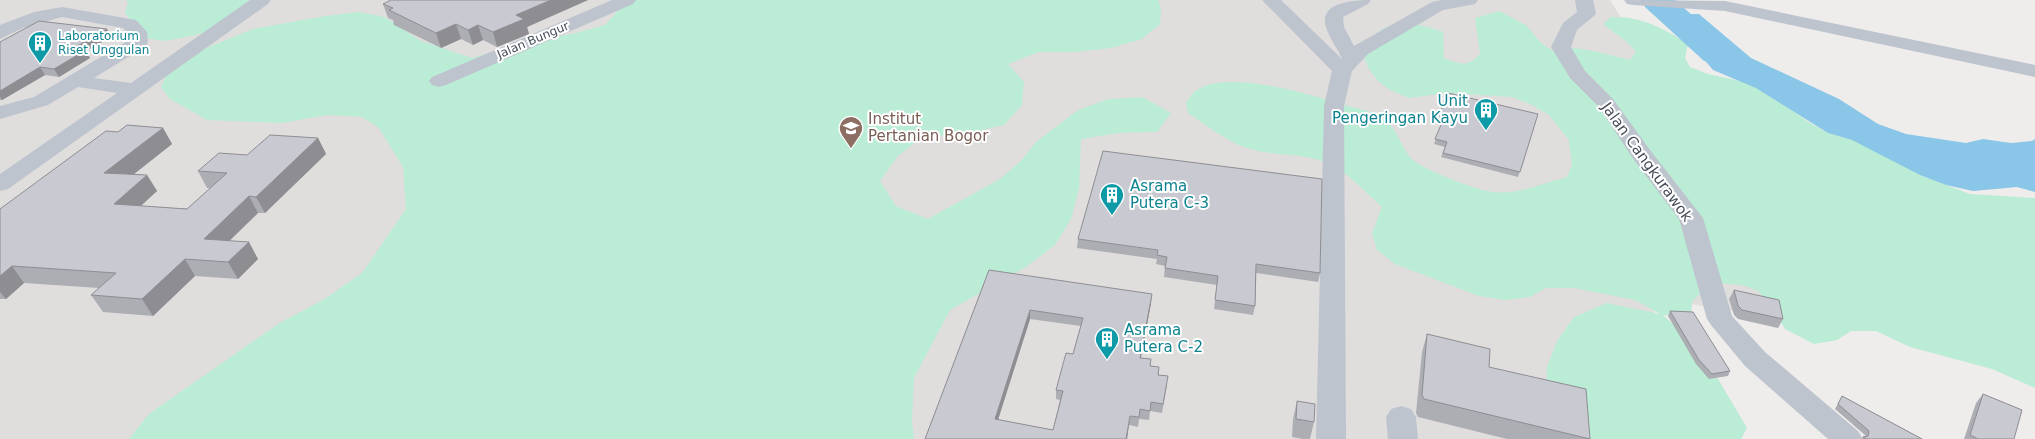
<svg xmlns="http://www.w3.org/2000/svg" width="2035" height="439" viewBox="0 0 2035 439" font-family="'DejaVu Sans',sans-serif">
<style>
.education{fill:#e0dddd}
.green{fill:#bbecd5}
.water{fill:#8ac6e7}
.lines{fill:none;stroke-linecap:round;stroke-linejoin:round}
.river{fill:#8ac6e7;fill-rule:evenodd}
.minor{fill:#bdc4ce;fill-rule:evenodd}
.wall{fill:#adaeb4;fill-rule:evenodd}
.shaded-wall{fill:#8d8d92}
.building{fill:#c9cad1;stroke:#8d8d92;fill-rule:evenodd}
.labels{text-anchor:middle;stroke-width:4;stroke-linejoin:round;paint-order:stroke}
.far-culture-label{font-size:12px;fill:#0d838f;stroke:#fff;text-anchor:start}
.far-street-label{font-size:12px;fill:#454c58;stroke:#fff}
.culture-label{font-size:15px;fill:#0d838f;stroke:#fff;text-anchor:start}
.education-label{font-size:15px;fill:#785e54;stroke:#fff;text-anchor:start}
.street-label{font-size:15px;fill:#454c58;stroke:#fff}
</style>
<rect width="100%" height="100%" fill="#efecec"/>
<path class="education" d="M0 0H1610L1813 324 1647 297 1718 439H0Z"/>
<path class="green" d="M126 0H253L220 27 192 36 164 41 144 38 125 13 128 2Z
M628 0H1158L1161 9 1160 24 1142 39 1111 48 1075 52H1039L1008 64 1024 82 1022 105 1004 125 964 134 922 137 898 156 880 181 896 206 928 219 1000 179 1021 161 1036 142 1078 110 1108 99 1142 97 1171 113 1157 132 1119 133 1081 139 1079 189 1071 219 1055 245 1026 267 950 310 914 378 912 421 914 439H129L149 414 278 324 326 298 362 273 406 209 403 167 379 128 362 117 327 115 282 123 207 120 170 99 161 87 168 71 189 55 253 29 325 16 359 12 385 17 421 41 472 58 538 39 572 34 605 25Z
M1500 11 1527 26 1541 43 1553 51C1571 42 1611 56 1630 60L1636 52 1627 42 1603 24 1611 17C1641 16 1663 28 1688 44L1685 58 1690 67 1708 74 1755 84 1807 121 1828 133 1852 140 1874 143 1920 175 1970 194 2035 198V388L1992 369 1910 347 1876 331H1851L1837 340 1814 344 1785 329 1773 309 1758 291 1742 285 1715 283 1702 291 1692 302 1691 317 1663 315 1701 350 1747 428 1741 439H1564L1546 399 1547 367 1557 341 1574 317 1607 303 1660 314 1635 300 1574 288H1546L1530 297 1505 300 1479 296 1395 264 1377 250 1372 233 1382 207C1364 191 1347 171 1325 162 1302 153 1277 156 1254 150 1229 144 1209 127 1188 113L1186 102C1189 99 1191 95 1193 93 1221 67 1309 94 1341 104 1353 108 1370 110 1381 117 1397 126 1400 146 1412 159 1422 169 1478 191 1493 192 1517 195 1543 183 1567 177L1572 165 1569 140 1549 115 1532 105 1512 97 1447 93 1409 98 1390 90 1378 81 1369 69 1361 50C1368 44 1373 35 1381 30 1399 18 1424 25 1443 32L1444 58C1459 65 1469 67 1480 54L1475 18Z"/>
<path class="water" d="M1661 14H1699L1751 58 1839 99 1878 124 1906 134 1966 143 1983 139 2011 143 2032 141 2035 139V192L2017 187 1973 191 1946 185 1920 175 1852 140 1828 133 1756 88 1713 70 1697 51 1667 26Z"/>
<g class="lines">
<path class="river" d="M1640 0H1675L1728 47 1733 54 1728 61 1716 64 1704 61 1645 7Z"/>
<path class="minor" d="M250 0H271L268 4 8 189 0 191V174L117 93 78 87 48 105 0 119V106L34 97 129 40V34L123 28 62 17 23 28 0 39V25L34 12 62 7 136 20 147 32 148 42 146 46 94 78 131 83Z
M612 0H636L633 4 446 85 439 87 432 85 429 81 432 77Z
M1262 0H1281L1342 59C1338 49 1329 38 1326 27 1318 2 1354 0 1371 0L1368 4 1343 17 1344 27 1354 46 1432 2 1441 0H1478L1475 4 1443 10 1368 54 1352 71 1344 106 1346 439H1316L1324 106 1332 71Z
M1575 0H1593L1596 14 1577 30 1571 47 1585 71 1613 99 1650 150 1703 218 1732 316 1765 352 1858 431 1863 439H1828L1745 366 1711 325 1707 319 1679 219 1634 160 1599 107 1570 78 1551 47 1563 23 1577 12Z
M1624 0 1725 1 2035 65V77L1725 11 1633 5 1627 4Z
M1401 406 1411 409 1416 417 1418 439H1388L1386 417 1391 409Z"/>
</g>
<path class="wall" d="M391 0H588L527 27 529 34 497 47 483 40 473 45 461 39 441 48 394 25 393 20 388 18 383 4Z
M107 29 111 37 86 51 90 58 59 77 45 75 2 100H0V42Z
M1440 112 1538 114 1518 177 1441 157 1445 147 1434 144 1444 118 1438 116Z
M163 128 172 144 134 174 147 175 157 191 141 206 187 209 210 188H207L198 171 247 155 318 138 326 154 265 213H258L229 240 258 259 238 279 195 276 153 316 103 312 91 295 99 288 24 283 6 299H0V209Z
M1078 239 1320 273 1318 282 1256 273 1255 306 1253 315 1214 309 1217 285 1164 277 1165 266 1156 264 1157 259 1077 248Z
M989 270 1151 303 1141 358 1151 366 1167 385 1162 413 1150 411 1149 420 1139 419 1138 427 1129 425 1127 439H925ZM1030 319 1081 326 1073 354 1056 390V399L1060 400 1053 430 998 420Z
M1734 290 1783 319 1778 328 1738 319 1734 315 1729 299Z
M1670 311 1730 371 1728 376 1709 379 1696 364 1668 316Z
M1427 334 1489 367 1590 439H1507L1418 417 1416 413 1422 352Z
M1983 394 2014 439H1964L1976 403Z
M1842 396 1922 439H1861L1863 437 1866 436 1835 409Z
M1297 401 1314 422 1310 439H1303L1292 437 1293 419Z"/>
<path class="shaded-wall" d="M551 0H588L527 27 529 34 497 47 493 32 516 15Z
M456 24 461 39 441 48 436 33Z
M478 25 483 40 473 45 468 30Z
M107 29 111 37 86 51 90 58 59 77 54 69 72 49Z
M40 67 45 75 2 100 0 97V91Z
M163 128 172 144 115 189 104 173Z
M318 138 326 154 265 213 256 197Z
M147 175 157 191 124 221 114 204Z
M249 196 258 213 214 256 204 239Z
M249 242 258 259 238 279 228 262Z
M185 259 195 276 153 316 142 299Z
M12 266 24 283 6 299 0 292V276Z
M1152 294 1151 303 1139 367 1140 358Z
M1030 310V319L995 429V419Z
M1130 416 1127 439H1126Z"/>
<path class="building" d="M391 0H551L516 15 524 19 493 32 478 25 468 30 456 24 436 33 389 10 393 8 383 4Z
M39 21 107 29 72 49 86 50 54 69 40 67 0 91V42Z
M1448 93 1538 114 1520 172 1443 153 1447 142 1435 139 1446 113 1440 112Z
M127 125 163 128 104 173 147 175 114 204 187 209 227 173 198 171 219 153 247 155 270 135 318 138 256 197 249 196 204 239 249 242 228 262 185 259 142 299 91 295 116 273 12 266 0 276V209L106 131 118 132Z
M1103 151 1322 179 1320 273 1256 264 1255 306 1215 300 1218 276 1165 268 1167 257 1157 255 1158 250 1078 239Z
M989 270 1152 294 1140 358 1151 359 1150 366 1159 367 1158 375 1168 376 1163 404 1151 402 1150 411 1140 409 1139 417 1130 416 1126 439H925ZM1030 310 1083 318 1073 354 1066 353 1056 390 1063 391 1053 430 995 419Z
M1734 290 1779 300 1783 319 1742 310 1738 306Z
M1670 311 1693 312 1730 371 1712 374 1699 360Z
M1427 334 1490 349 1489 367 1586 389 1590 439 1424 399 1422 395Z
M1983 394 2022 410 2014 439H1978L1970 435Z
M1842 396 1922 439H1867L1863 437 1868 436 1869 431 1838 404Z
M1297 401 1315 404 1314 422 1296 419Z"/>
<defs>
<g id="building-pin" transform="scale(1.25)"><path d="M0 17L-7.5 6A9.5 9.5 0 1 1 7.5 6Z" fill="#0f9aa8" stroke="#fff"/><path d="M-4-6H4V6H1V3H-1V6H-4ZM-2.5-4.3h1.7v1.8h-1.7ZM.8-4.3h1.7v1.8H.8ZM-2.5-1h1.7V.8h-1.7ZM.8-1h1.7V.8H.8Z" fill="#fff"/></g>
<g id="university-pin" transform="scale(1.25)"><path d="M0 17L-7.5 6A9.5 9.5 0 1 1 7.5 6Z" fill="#8d6e63" stroke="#fff"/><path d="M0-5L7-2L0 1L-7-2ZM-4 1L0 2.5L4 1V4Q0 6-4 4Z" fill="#fff"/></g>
</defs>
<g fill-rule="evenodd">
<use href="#building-pin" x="40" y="43"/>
<use href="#building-pin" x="1486" y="110"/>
<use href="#university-pin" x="851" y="128"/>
<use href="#building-pin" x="1112" y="195"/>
<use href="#building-pin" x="1107" y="339"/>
</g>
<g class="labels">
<g class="far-culture-label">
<text x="58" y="40">Laboratorium<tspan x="58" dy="14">Riset Unggulan</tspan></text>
</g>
<g class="far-street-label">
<text transform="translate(533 40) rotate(-23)" y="4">Jalan Bungur</text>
</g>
<g class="culture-label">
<text x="1468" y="106" text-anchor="end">Unit<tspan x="1468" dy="17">Pengeringan Kayu</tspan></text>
<text x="1130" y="191">Asrama<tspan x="1130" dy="17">Putera C-3</tspan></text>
<text x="1124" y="335">Asrama<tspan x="1124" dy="17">Putera C-2</tspan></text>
</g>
<g class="education-label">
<text x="868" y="124">Institut<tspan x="868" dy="17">Pertanian Bogor</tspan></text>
</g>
<g class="street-label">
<text transform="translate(1647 162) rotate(54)" y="5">Jalan Cangkurawok</text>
</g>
</g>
</svg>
